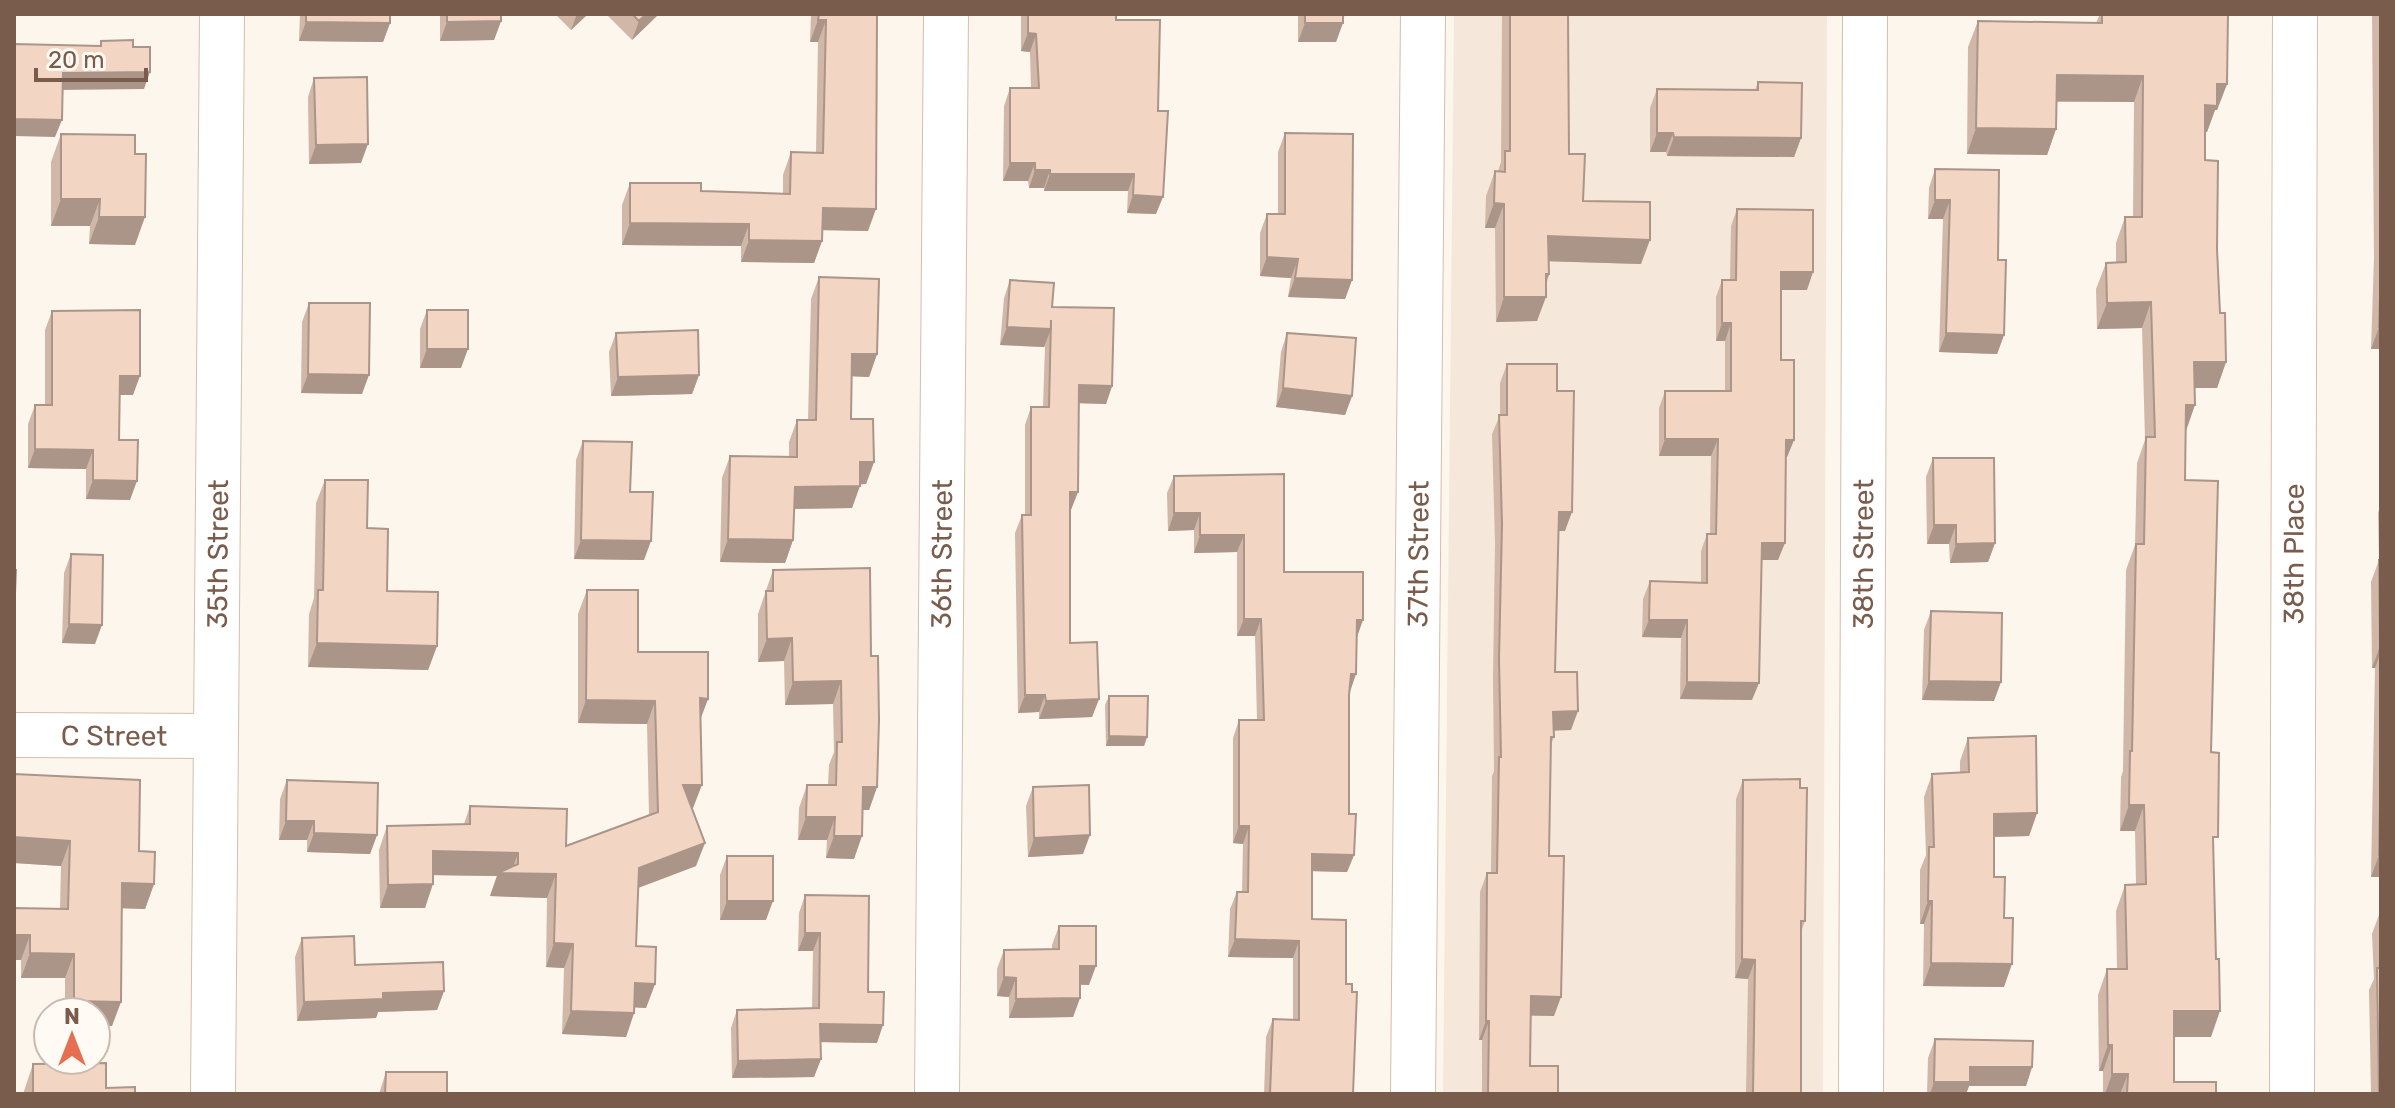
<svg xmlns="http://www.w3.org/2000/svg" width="2395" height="1108" viewBox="0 0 2395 1108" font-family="Rubik,sans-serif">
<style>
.residential{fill:#f5e8da}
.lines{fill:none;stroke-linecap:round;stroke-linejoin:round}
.minor-casing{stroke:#d1beb0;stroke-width:46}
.minor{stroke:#fff;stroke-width:44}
.wall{fill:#d1b7a8}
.shaded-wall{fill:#aa9588}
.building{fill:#f3d5c3;stroke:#aa9588;stroke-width:2}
.labels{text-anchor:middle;stroke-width:6;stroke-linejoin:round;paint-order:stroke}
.street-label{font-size:28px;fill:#7a5c4d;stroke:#fffaf3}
</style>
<rect width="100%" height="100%" fill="#fdf6ec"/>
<path class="residential" d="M1454 14H1827L1823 1094H1443Z"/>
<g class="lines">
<g class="minor-casing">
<g id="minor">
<path id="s1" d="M14 735 215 736"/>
<path id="s2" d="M213 1094 222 14"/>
<path id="s3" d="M937 1094 946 14"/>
<path id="s4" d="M1413 1094 1423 14"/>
<path id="s5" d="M1861 1094 1865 14"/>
<path id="s6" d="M2292 1094 2295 14"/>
</g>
</g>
<use href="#minor" class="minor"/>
</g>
<path class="wall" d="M300 14H390V23L383 42 299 41Z
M440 14H501V21L494 40 440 41Z
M555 14H588L571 30Z
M606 14H659L632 40Z
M811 14H877L868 231 822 230V241L814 263 741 262V246L622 245V205L630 183 701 191 783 194V175L791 152 816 153 818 42H810Z
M1021 14H1116V20L1156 214 1127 213 1128 191H1044V188H1029L1028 181H1003L1004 106 1010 88H1031L1030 52 1021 51Z
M1298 14H1345L1336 42H1298Z
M1502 14H1568L1569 154 1583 201 1641 264 1549 261V274L1537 321 1496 322 1495 228H1485L1486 196 1495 171H1498L1501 162Z
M2100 14H2228L2227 84 2217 110H2215L2207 132 2205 131V160L2217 249 2220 313 2226 362 2217 388H2195L2186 431 2185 480 2211 752 2213 849 2211 1037H2174V1082L2216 1094H2103V1071H2099L2098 995 2107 969H2117L2116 911 2125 885 2136 884 2135 831H2120L2121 777 2123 771 2126 570 2135 545 2137 463 2145 440 2142 328 2097 329 2096 289 2106 263H2116V243L2125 217H2133L2134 102H2057L2056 129 2047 155 1967 154 1968 47 1978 21 2096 23Z
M2372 14H2381V448H2379L2380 349H2371L2374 258Z
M314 78 361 163 309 164 308 97Z
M1758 82 1801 138 1794 157 1667 156 1666 152H1650V108L1657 89 1755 90Z
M1285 133 1352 280 1345 299 1288 297 1291 278 1260 276V233L1267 214H1278V152Z
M61 134 135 245 89 244 90 226H51V162Z
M1935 169 1998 260 2004 335 1997 354 1939 352 1943 219H1928L1929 188Z
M1737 209 1807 290H1781V360L1794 440 1787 457H1786L1778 560H1761L1752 700 1680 699 1681 638 1642 637 1643 599 1650 581 1701 582V551L1707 534H1710L1711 456H1659V408L1665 391H1725V341H1716V297L1722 280H1730L1731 226Z
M819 277 877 354 869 377 852 376 851 419 874 462 866 484H860L852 508 794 509 793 540 785 563 720 562 722 478 730 456 789 457V442L797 420H808L811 299Z
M1010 280 1052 307 1112 386 1106 404 1079 403 1078 492 1070 510V643L1099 699 1092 717 1039 719V712L1018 713 1015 533 1022 515H1025V425L1031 407H1043L1045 346 1044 347 1000 345 1004 298Z
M309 303 362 394 301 393 302 322Z
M427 310 461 368H420V329Z
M52 311 133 395H119V440L130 500 86 499V469L28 468V424L35 405H45V330Z
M616 333 699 375 692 394 611 396 609 352Z
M1287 333 1352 396 1345 415 1276 407 1281 352Z
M1507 364 1557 391 1565 531H1559L1555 672 1571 730H1553L1554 737 1551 745 1549 856 1554 1016H1531L1530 1066 1558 1094H1482V1040H1479L1480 892 1487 873H1491L1492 776 1494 771 1493 678 1495 543 1492 434 1500 415V383Z
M583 441 630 492 644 560 574 559 576 460Z
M1933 458 1995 543 1988 562 1950 563 1949 544H1927L1926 477Z
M1174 476 1356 637 1349 692V814L1354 855 1347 872 1312 871V919L1346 984 1353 1094H1264L1266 1037 1273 1019 1293 1020V958L1228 957 1230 909 1237 892H1242L1243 844 1233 843V738L1239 720H1257L1255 636H1237V552L1194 553V530L1168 531 1167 493Z
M325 480 367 528 387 591 437 646 428 670 308 667 309 614 314 598 316 503Z
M2381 504V877H2371L2375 668H2372L2371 582 2379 560 2378 513Z
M71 554 95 644 62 643 64 573Z
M773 570 871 656 877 787 869 810H863L854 859 826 858 827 840H798L799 808 807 785H828L829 765 834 752 833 704 785 705 784 661 758 662V614Z
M587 590 638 652 708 699 700 721 693 808H692L696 866 638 888 636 946 655 984 646 1008 634 1007V1013L626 1037 562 1034 564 968 546 967 547 898 490 896 497 876 433 875 425 908H380L379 850 387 826 464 824 470 806 566 846 649 815 647 724 578 723V614Z
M1931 611 1994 701 1922 700 1924 630Z
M1109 696 1147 737 1144 746H1106L1105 705Z
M1968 738 2037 813 2029 836 1994 837V877L2004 987 1923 986 1924 924H1920V870L1926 855 1924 797 1932 774 1960 773V761Z
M14 774 139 851 154 884 145 909 122 908 112 1026H96V1012H65V978H21V960H14V908L60 909 61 866 14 863Z
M287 780 377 835 370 854 307 852V840H279L280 799Z
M1743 780 1805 921 1801 932V1094H1746L1748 979 1735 978 1736 799Z
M1033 787 1083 854 1028 857 1026 806Z
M727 856 766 920H720V875Z
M805 895 868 992 877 1043 821 1042V1059L814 1077 732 1078 731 1028 737 1010 812 1009 813 951H798L799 913Z
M2380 912 2381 1094H2371L2369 990 2374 979 2372 934Z
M1059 926 1089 985H1080V998L1073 1017 1009 1018V997L997 996V969L1004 950 1052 949V945Z
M302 938 355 965 444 991 437 1010 378 1012 376 1018 297 1021 295 957Z
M1935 1039 2032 1067 2026 1086H1969L1966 1094H1927L1928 1058Z
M33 1064 106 1088 135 1094H23Z
M386 1072 447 1094H379Z"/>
<path class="shaded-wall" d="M577 14H588L571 30Z
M646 14H659L632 40 639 21Z
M818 20H826L818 42H810Z
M501 21 494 40 440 41 447 22Z
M306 22 390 23 383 42 299 41Z
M1305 23H1343L1336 42H1298Z
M1028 33 1036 34 1030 52 1021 51Z
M150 72 144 89 56 90 63 73Z
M2057 75 2143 76 2134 102 2047 101Z
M2217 84H2227L2217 110H2215L2207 132 2196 131 2205 105Z
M14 119 62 120 55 137 14 136Z
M1976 128 2056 129 2047 155 1967 154Z
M1657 133H1673L1666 152H1650Z
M1674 137 1801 138 1794 157 1667 156Z
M368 144 361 163 309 164 316 145Z
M1010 163H1035L1028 181H1003Z
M1035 170H1050L1044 188H1029Z
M1050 174H1134L1128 191H1044Z
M1133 195 1163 197 1156 214 1127 213Z
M61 199H100L90 226H51Z
M1935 200H1950L1943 219H1928Z
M1494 203 1504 204 1495 228H1485Z
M823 208 876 209 868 231 815 230Z
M99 217H145L135 245 89 244Z
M630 223 749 224 741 246 622 245Z
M1548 236 1650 240 1641 264 1539 261Z
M749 240 822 241 814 263 741 262Z
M1267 257 1298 259 1291 278 1260 276Z
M1781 272H1813L1807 290H1774Z
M1546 274H1549L1541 297H1546L1537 321 1496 322 1504 297Z
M1295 278 1352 280 1345 299 1288 297Z
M2151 302 2142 328 2097 329 2107 303Z
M1722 323H1731L1725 341H1716Z
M1007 327 1051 329 1044 347 1000 345Z
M2379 327H2381L2380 349H2371Z
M1946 333 2004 335 1997 354 1939 352Z
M427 349H468L461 368H420Z
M852 354H877L869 377 844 376Z
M2194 362H2226L2217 388H2185Z
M308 374 369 375 362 394 301 393Z
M699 375 692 394 611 396 618 377Z
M120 376H140L133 395H113Z
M1079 385 1112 386 1106 404 1072 403Z
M1283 388 1352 396 1345 415 1276 407Z
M2186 405H2195L2186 431Z
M1665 439H1718L1711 456H1659Z
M1786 440H1794L1787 457H1780Z
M35 449 93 450 86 469 28 468Z
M860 462H874L866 484 852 485Z
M93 480 137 481 130 500 86 499Z
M860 486 852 508 787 509 795 487Z
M1070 492H1078L1071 510H1064Z
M1559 512H1572L1565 531H1552Z
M1174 513H1200L1194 530 1168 531Z
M1934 525H1956L1949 544H1927Z
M1200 535H1244L1237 552 1194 553Z
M728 539 793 540 785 563 720 562Z
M581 540 651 541 644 560 574 559Z
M1762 543H1785L1778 560H1756Z
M1995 543 1988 562 1950 563 1956 544Z
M1244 619H1261L1255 636H1237Z
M1357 620H1363L1357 637Z
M1649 620H1687L1681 638 1642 637Z
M69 624 102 625 95 644 62 643Z
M792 638 784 661 758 662 767 639Z
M317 643 437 646 428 670 308 667Z
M2380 646H2381V652L2375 668H2372Z
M1351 674H1356L1350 692Z
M841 681 833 704 785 705 793 682Z
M1929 681 2001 682 1994 701 1922 700Z
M1687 682 1759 683 1752 700 1680 699Z
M1025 695H1045L1039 712 1018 713Z
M700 698 708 699 699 722Z
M1099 699 1092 717 1039 719 1046 701Z
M586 700 655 701 647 724 578 723Z
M1578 711 1571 730 1546 731 1553 712Z
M1109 736 1147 737 1144 746H1106Z
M683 785H702L693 808H674Z
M863 787H877L869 810H855Z
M2129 805H2144L2135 831H2120Z
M2037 813 2029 836 1986 837 1994 814Z
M806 817H835L827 840H798Z
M286 821H314L307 840H279Z
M1239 826H1249L1243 844 1233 843Z
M314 833 377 835 370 854 307 852Z
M1090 835 1083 854 1028 857 1034 838Z
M834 836H862L854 859 826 858Z
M14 837 70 841 61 866 14 863Z
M705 843 696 866 630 891 639 868Z
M433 851 518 853 511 873 556 874 547 898 490 896 497 876 424 875Z
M1312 854 1354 855 1347 872 1306 871Z
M2379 855H2381V877H2371Z
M122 883 154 884 145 909 113 908Z
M433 884 425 908H380L388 885Z
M727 901H773L766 920H720Z
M1928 901H1932L1924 924H1920Z
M805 933H820L813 951H798Z
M14 935H30L21 960H14Z
M1235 939 1299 941 1293 958 1228 957Z
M554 943 573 944 564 968 546 967Z
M30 953 74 954 65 978H21Z
M1742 959 1755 960 1748 979 1735 978Z
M1931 963 2012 964 2004 987 1923 986Z
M1080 966H1096L1089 985 1073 984Z
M1004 977 1016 978 1009 997 997 996Z
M635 983 655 984 646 1008 626 1007Z
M444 991 437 1010 378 1012 376 1018 297 1021 304 1002 383 993Z
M1531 996 1561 997 1554 1016 1524 1015Z
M1080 998 1073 1017 1009 1018 1016 999Z
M74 1001 121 1002 112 1026H96V1012H70Z
M571 1011 634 1013 626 1037 562 1034Z
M2174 1011H2220L2211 1037H2165Z
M1486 1021H1489L1482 1040H1479Z
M820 1024 883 1025 877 1043 814 1042Z
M2108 1045H2112L2103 1071H2099Z
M821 1059 814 1077 732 1078 738 1061Z
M1970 1067H2032L2026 1086H1969L1966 1094H1930L1934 1082Z
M2112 1074H2128L2120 1094H2105Z"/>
<path class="building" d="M306 14H390V23L306 22Z
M447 14H501V21L447 22Z
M632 14H646L639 21Z
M819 14H877L876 209 823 208 822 241 749 240V224L630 223V183H701V191L790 194 791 152 823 153 826 20H818Z
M1028 14H1116V20H1160L1158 111H1168L1163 197 1133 195 1134 174H1050V170H1035V163H1010V88H1039L1036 34 1028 33Z
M1305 14H1343V23H1305Z
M1510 14H1568L1569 154H1585L1583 201 1650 202V240L1548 236 1549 274H1546V297H1504V204L1494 203 1495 171 1505 172V151H1510Z
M2102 14H2228L2227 84H2217V106L2205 105V160L2218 161 2217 249 2220 313H2225L2226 362H2194L2195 405H2186L2185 480 2218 481 2211 752 2219 753 2218 837H2213L2216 959H2219L2220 1011H2174V1082H2216V1094H2127L2128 1074H2112V1045H2108L2107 969H2127L2125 885 2146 884 2144 805H2129L2130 751H2132L2136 544H2144L2146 437H2155L2151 302 2107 303 2106 263 2126 262 2125 217H2142L2143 76 2057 75 2056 129 1976 128 1978 21 2102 23Z
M2380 14H2381V125Z
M133 40V47H150V72L63 73 62 120 14 119V44L101 46V41Z
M367 77 368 144 316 145 314 78Z
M1758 82 1802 83 1801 138 1674 137 1673 133H1657V89L1758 90Z
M1285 133 1353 134 1352 280 1295 278 1298 259 1267 257V214H1285Z
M61 134 135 135V154H146L145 217H99L100 199H61Z
M1935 169 1999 170 1998 260H2006L2004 335 1946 333 1950 200H1935Z
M1737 209 1813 210V272H1781V360H1794V440H1786L1785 543H1762L1759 683 1687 682V620H1649L1650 581 1707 583V534H1716L1718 439H1665V391H1731V323H1722V280H1736Z
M2381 269V327H2379Z
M819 277 879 279 877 354H852L851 419H873L874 462H860V486L795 487 793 540 728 539 730 456 797 457V420H816Z
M1010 280 1054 283 1052 307 1114 308 1112 386 1079 385 1078 492H1070V643L1097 642 1099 699 1046 701 1045 695H1025L1022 515H1031V407H1049L1051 320V329L1007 327Z
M309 303H370L369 375 308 374Z
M140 310V376H120L119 440H138L137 481 93 480V450L35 449V405H52V311Z
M427 310H468V349H427Z
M698 330 699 375 618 377 616 333Z
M1287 333 1356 338 1352 396 1283 388Z
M1507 364H1557V391H1574L1572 512H1559L1555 672H1577L1578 711 1553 712 1554 737H1551L1549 856H1564L1561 997 1531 996 1530 1066H1558V1094H1488L1489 1021H1486L1487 873H1497L1499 757H1501L1499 659 1502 524 1499 415H1507Z
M583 441 632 442 630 492H653L651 541 581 540Z
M1933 458H1994L1995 543 1956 544V525H1934Z
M1284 474V572H1363V620H1357L1356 674H1351L1349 695V814H1356L1354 855 1312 854V919L1346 920V984H1352V992H1357L1353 1094H1270L1273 1019 1299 1020V941L1235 939 1237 892H1248L1249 826H1239V720H1264L1261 619H1244V535H1200V513H1174V476Z
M325 480H368L367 528 388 529 387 591 438 592 437 646 317 643 318 590H323Z
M71 554 103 555 102 625 69 624Z
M2379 560H2381V646H2380Z
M870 568 871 656H878L879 720 877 787H863L862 836H834L835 817H806L807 785H836L837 742H842L841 681 793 682 792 638 767 639 766 591H773V570Z
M14 570H16L14 617Z
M587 590H638V652H708V699L700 698 702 785H683L705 843 639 868 636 946 656 947 655 984 635 983 634 1013 571 1011 573 944 554 943 556 874 498 873 518 864V853L433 851V884L388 885 387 826 470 824V806L567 809 566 846 658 812 655 701 586 700Z
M1931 611 2002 613 2001 682 1929 681Z
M1109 696H1148L1147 737 1109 736Z
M2036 736 2037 813 1994 814V877H2005L2004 918H2013L2012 964 1931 963 1932 901H1928L1929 847H1934L1932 774 1969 772 1968 738Z
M2381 752V855H2379Z
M14 774 140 780 139 851 155 852 154 884 122 883 121 1002 74 1001V954L30 953V935H14V908L68 909 70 841 14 837Z
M1800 779V788H1807L1805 921H1801V1094H1753L1755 960 1742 959 1743 780Z
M287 780 378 783 377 835 314 833V821H286Z
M1089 785 1090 835 1034 838 1033 787Z
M727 856H773V901H727Z
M805 895 869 896 868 992H884L883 1025 820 1024 821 1059 738 1061 737 1010 819 1008 820 933H805Z
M1059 926H1096V966H1080V998L1016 999V978L1004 977V950L1059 949Z
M354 936 355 965 443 962 444 991 383 993V999L304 1002 302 938Z
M2377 968H2381V1094H2379Z
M1935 1039 2033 1041 2032 1067H1970V1082H1934Z
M106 1063V1088L135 1087V1094H33V1064Z
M386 1072H447V1094H385Z"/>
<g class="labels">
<g class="street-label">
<text dy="10" stroke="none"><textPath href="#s2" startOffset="540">35th Street</textPath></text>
<text dy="10" stroke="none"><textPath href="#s3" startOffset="540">36th Street</textPath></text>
<text dy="10" stroke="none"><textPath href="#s4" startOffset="540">37th Street</textPath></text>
<text dy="10" stroke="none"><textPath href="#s5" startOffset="540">38th Street</textPath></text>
<text dy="10" stroke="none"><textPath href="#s6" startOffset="540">38th Place</textPath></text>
<text dy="10" stroke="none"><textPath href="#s1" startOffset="100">C Street</textPath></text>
</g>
</g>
<rect width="2395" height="1108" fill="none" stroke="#7a5c4d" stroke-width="32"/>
<g transform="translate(72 1036)"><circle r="38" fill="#fffaf3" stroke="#cabbb1" stroke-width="2"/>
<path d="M0-6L14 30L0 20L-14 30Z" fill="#e76f51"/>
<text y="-12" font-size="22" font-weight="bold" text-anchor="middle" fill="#7a5c4d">N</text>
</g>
<path d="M36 68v12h110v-12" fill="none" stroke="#7a5c4d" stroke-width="4"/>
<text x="48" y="68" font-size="24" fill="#7a5c4d" stroke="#fffaf3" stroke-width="6" paint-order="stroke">20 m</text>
</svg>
